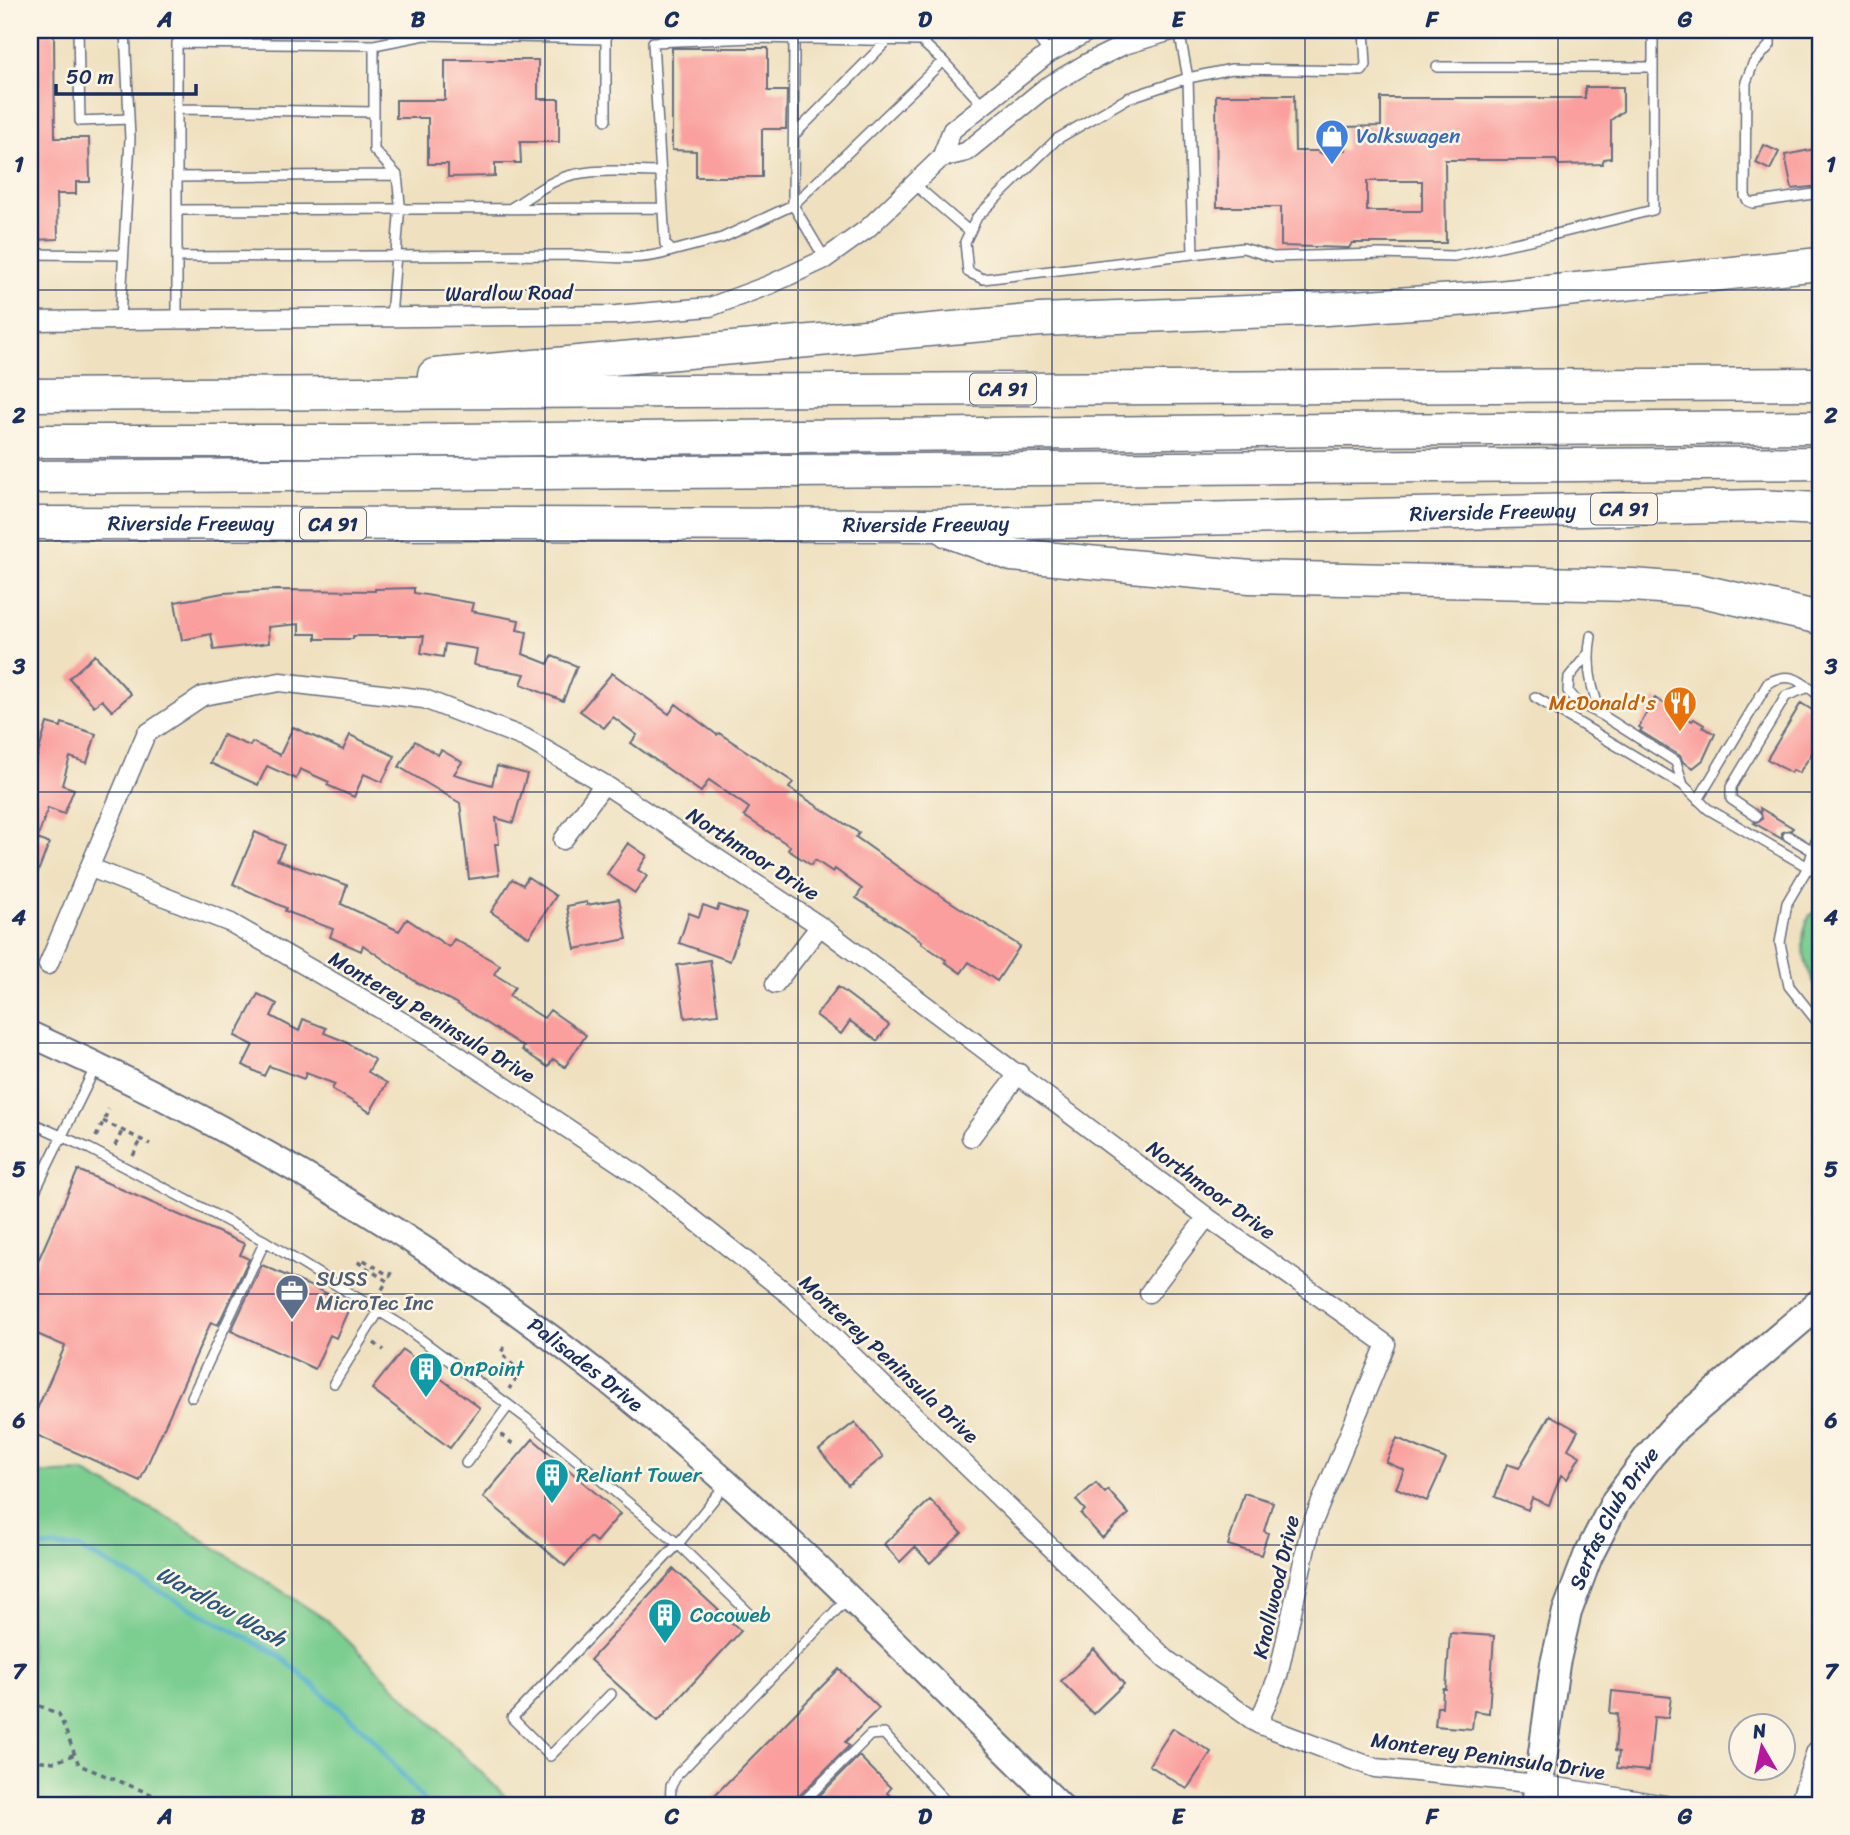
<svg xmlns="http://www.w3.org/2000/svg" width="1850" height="1835" viewBox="0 0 1850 1835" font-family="Sriracha,sans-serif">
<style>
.green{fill:#7bce90;stroke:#4b7e77;stroke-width:2}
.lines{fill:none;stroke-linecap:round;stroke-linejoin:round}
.stream{stroke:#51b0d0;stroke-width:5}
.building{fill:#fa9f9d;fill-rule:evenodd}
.lane-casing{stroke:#656d80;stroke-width:12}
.street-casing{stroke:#656d80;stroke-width:21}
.secondary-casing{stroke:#656d80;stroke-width:28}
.primary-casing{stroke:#656d80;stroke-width:32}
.highway-casing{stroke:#656d80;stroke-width:35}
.path{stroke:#656d80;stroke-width:3.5;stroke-dasharray:5 5;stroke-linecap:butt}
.lane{stroke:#fff;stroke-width:9}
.street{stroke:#fff;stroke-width:18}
.secondary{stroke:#fff;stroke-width:24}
.primary{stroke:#fff;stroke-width:28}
.highway{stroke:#fff;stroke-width:32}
.grid{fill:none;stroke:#1b2f5e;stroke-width:2;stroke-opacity:0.55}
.labels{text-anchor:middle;stroke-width:5;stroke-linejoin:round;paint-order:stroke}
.shield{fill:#fcf5e5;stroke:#5e6a86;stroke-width:2}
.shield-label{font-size:19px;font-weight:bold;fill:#1b2f5e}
.shop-label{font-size:21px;fill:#366cbe;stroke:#fcf5e5;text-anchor:start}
.street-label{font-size:21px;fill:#1b2f5e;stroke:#fcf5e5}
.food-label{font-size:21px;fill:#c56008;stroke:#fcf5e5;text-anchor:end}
.service-label{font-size:21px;fill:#4e5e75;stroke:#fcf5e5;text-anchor:start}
.culture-label{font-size:21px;fill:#0d838f;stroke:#fcf5e5;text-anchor:start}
.water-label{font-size:23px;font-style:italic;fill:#2b5680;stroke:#fcf5e5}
.neatline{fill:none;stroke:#1b2f5e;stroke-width:2.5}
.grid-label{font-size:23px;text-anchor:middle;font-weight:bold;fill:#1b2f5e}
</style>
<rect width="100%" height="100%" fill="#fcf5e5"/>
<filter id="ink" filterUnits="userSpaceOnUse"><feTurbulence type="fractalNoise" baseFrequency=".0143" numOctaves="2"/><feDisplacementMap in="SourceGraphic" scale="14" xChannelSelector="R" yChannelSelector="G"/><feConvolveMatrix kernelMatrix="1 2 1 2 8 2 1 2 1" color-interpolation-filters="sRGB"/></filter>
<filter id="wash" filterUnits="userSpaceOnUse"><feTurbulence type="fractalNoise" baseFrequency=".00686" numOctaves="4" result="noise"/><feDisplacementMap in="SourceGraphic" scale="28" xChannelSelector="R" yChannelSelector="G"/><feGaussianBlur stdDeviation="1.57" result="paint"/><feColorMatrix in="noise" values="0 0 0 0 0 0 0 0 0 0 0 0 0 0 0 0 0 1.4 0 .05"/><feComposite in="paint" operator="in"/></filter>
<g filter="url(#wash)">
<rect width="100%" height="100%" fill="#efe1c0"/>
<path class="green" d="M1820 910V993C1805 969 1796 941 1810 915Z
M83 1472 174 1521 328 1621 514 1805H30V1474Z"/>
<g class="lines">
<path class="stream" d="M30 1546 79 1548 279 1655 371 1736 427 1805"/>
</g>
<g id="blocks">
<path class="building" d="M54 34 55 138H89L90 182H76V194H57L58 239 30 240V35Z
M672 48H768V91H787L786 129H762V177H696V151L672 150Z
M445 60H538V99H559V142H520L521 163H495V176L448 177V164H428V118H396V100H445Z
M1585 87H1623V111L1611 120V158L1604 159 1602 164 1559 165 1556 160H1445L1446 243H1352L1349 248 1281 246V207H1217L1216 95H1294L1295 151H1317L1323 154 1327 151 1346 150 1345 127 1381 126V98H1585ZM1367 181H1422V211H1367Z
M1764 145 1779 152 1770 170 1756 163Z
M1820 148V186L1792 189 1785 155Z
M414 588V593L473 603 471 611 519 620 517 630 527 632 523 654 548 664 552 656 577 666 563 701 521 684 525 674 474 665 477 649 445 644 443 657 421 653 424 636H353V639H316V634H299V624L268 627 269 643 214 650 211 634 182 640 175 602 223 593 276 590 375 591V589Z
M95 655 131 694 112 711 102 700 94 706 69 678Z
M612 673 669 714 676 704 717 735 719 733 793 782 789 788 859 833 856 837 915 879 1020 946 997 981 969 962 961 973 945 962 946 960 921 943 922 941 856 898 862 889 835 869 833 872 815 860 811 865 788 850 790 846 744 816 749 808 709 780 701 792 631 743 637 735 613 717 604 728 580 711Z
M1655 698 1692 721 1694 719 1704 725 1703 727 1715 734 1703 760 1693 768 1683 762 1680 756 1640 731 1642 729 1639 727Z
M1801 703 1820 715V741L1799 773 1793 770 1791 773 1767 759Z
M47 723 61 727 62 723 96 734 87 763 70 757 62 785 74 789 64 814 48 808 37 839 49 843 31 890 30 781Z
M293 727 343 750 350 735 395 756 382 782 364 774 354 797 327 785 329 782 300 769 296 779 267 766 258 785 210 763 223 735 250 746 252 742 280 755Z
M415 741 438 755 441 750 462 762 454 774 492 785 497 766 527 774 513 823 496 818 499 844H495L499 875 469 879 460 803 399 767Z
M1760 808 1793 828 1791 830 1782 832V839L1754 823 1762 819Z
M255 832 284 845 277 860 347 885 341 904 399 931 407 919 449 947 454 939 500 965 494 974 515 987 509 996 544 1018 550 1010 586 1035 565 1067 553 1059 548 1067 522 1050 524 1047 454 1002 419 984 363 945 361 951 330 937 333 929 285 911 286 908 233 884Z
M628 843 647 856 638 870 647 876 635 893 607 874Z
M528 877 556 896 529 937 491 912 512 879 523 885Z
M619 899 627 939 575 949 567 906 587 902V905Z
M703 905 717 910 719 905 746 914 730 961 679 943 689 913 699 917Z
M710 960 718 1014 685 1018 677 965Z
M838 987 889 1025 877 1041 850 1021 841 1034 816 1015Z
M258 994 277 1004 271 1016 299 1031 303 1019 326 1028 324 1033 344 1041 375 1060 368 1072 387 1083 370 1112 332 1089 335 1084 306 1073 304 1079 269 1066 264 1076 243 1065 253 1045 235 1036Z
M78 1170 245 1244 240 1255 249 1259 218 1325 211 1322 140 1481 30 1432V1425L65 1346 30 1331V1279Z
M262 1265 351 1304 336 1338 330 1335 315 1369 231 1331Z
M403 1350 480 1408 450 1448 372 1389Z
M1550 1415 1578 1431 1568 1449 1580 1456 1567 1479 1561 1475 1549 1505 1532 1498 1528 1510 1495 1497 1507 1464 1519 1468Z
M855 1422 883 1457 848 1485 819 1450Z
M1397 1438 1446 1459 1427 1501 1396 1488 1404 1470 1386 1462Z
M533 1439 620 1514 596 1542 590 1537 565 1566 483 1497Z
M1096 1483 1105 1493 1108 1490 1129 1514 1102 1538 1081 1514 1085 1510 1076 1500Z
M1244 1493 1273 1502 1264 1531 1268 1533 1261 1555 1228 1545Z
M930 1500 962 1533 930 1563 915 1547 900 1562 884 1544Z
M674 1569 741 1631 658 1721 590 1660Z
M1450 1633 1494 1636 1489 1713 1474 1711 1472 1729 1435 1726 1437 1707H1442L1443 1689H1446Z
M1094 1649 1124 1684 1093 1714 1061 1681Z
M839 1669 879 1708 845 1742 849 1746 795 1800 793 1805H705Z
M1612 1691 1671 1697 1668 1718 1654 1717 1649 1771 1617 1768 1619 1752 1615 1751 1618 1714 1610 1713Z
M1173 1728 1211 1752 1187 1789 1149 1765Z
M859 1756 891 1788 887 1793 899 1805H810Z"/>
</g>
</g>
<g filter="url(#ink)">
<use href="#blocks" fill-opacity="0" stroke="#656d80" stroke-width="2"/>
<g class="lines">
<g class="lane-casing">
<path id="lane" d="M78 30 80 121 129 119
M1032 30 1049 53
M1179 30 1188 78 1193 254
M1364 30 1366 65 1362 71 1232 69 1188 78 1128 98 1057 139 977 217 965 242 968 272 983 279 1243 248 1273 257 1380 254 1454 256 1548 236 1653 210V30
M1770 30V45L1753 64 1746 82 1745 196 1748 201 1753 203 1820 193
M794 39 793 205 722 238 672 251 665 244 653 42 754 38 921 41 943 61
M374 45 425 35 606 39V120
M1437 67H1653
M177 109 374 112
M794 135 888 40
M177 177 397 175
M914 184 970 232
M511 208C529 197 548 182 568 176 595 168 633 172 661 172
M177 210 663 208
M30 254 122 255
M177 257 573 255C607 257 639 262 672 251
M825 259 793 205 943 61 982 104
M177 319V43L374 45V150L397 175 400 204 391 317
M120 320 130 139 125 30
M1591 636C1586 663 1591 691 1602 715L1676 762 1683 785
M1587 655 1569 677 1568 691 1578 703 1602 715
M1535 697 1683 785 1708 809 1820 874
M1698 800 1768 683C1792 670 1801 682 1820 696
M1756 816 1731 799V787L1786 696 1809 687
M1820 828 1808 867 1787 903 1780 943 1789 986 1820 1025
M1788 836 1813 851
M30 1122 90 1149 265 1241 403 1326 526 1418 678 1544 750 1614
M30 1201 96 1066
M334 1383 379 1311
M192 1397 265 1241
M466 1463 509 1405
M611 1694 550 1756 512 1718 678 1544 726 1484
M670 1805 671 1786 677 1775 848 1598
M800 1805 870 1735 884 1734 949 1805"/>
</g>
<g class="street-casing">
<path id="street" d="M941 158 966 152 1045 88 1087 63 1124 45 1175 30
M30 321 616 315 710 307 769 285 825 259 867 229 941 158 952 130 1049 53 1091 30
M563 840 604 784
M91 868 231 923 441 1044 639 1176 793 1298 1166 1659 1258 1724 1375 1768 1539 1784 1665 1805
M48 965 146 734 203 696 280 682 424 699 525 738 604 784 820 926 1207 1217 1386 1344 1310 1529 1278 1676 1258 1724
M775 984 820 926
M971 1137 1019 1073
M1149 1293 1207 1217
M1799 1805 1816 1751"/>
</g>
<g class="secondary-casing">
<g id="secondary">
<path id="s1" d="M30 1034C236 1127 431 1241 609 1382 770 1511 913 1662 1060 1805"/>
</g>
</g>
<g class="primary-casing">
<g id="primary">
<path id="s2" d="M1536 1805 1555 1664 1567 1612 1588 1556 1616 1501 1651 1454 1676 1426 1820 1303"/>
</g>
</g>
<g class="highway-casing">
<g id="highway">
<path d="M434 375 1040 320 1326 309 1498 297 1820 264"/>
<path d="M30 395 1820 384"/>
<path d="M30 441H365L1339 430 1820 427"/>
<path d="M30 477 1820 463"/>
<path id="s3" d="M30 523 931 525 1758 506 1820 509"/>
<path d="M948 531 1012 555 1250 577 1633 585 1698 590 1820 618"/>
</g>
</g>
<path class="path" d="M103 1121 150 1144
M96 1137 109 1109
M115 1146 122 1131
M133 1156 141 1140
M377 1298 387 1281 359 1263 362 1259 390 1276 393 1271
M374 1343 384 1350
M504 1347 501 1353 520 1372 509 1389
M501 1435 513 1444
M30 1702 59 1714 79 1765 178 1805
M30 1760 56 1762 75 1754"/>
<use href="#lane" class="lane"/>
<use href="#street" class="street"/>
<use href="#secondary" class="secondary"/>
<use href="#primary" class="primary"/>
<use href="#highway" class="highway"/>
</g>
</g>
<path class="grid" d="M292 30V1805M545 30V1805M798 30V1805M1052 30V1805M1305 30V1805M1558 30V1805M30 290H1820M30 541H1820M30 792H1820M30 1043H1820M30 1294H1820M30 1545H1820"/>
<defs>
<g id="shop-pin" transform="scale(1.75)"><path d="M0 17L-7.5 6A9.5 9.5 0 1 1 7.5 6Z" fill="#3f7fe0" stroke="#fcf5e5"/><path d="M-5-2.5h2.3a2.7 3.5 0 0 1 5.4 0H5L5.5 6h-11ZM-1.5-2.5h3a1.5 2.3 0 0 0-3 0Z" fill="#fff"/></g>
<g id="restaurant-pin" transform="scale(1.75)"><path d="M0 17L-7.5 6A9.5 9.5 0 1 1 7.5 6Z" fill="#e8710a" stroke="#fcf5e5"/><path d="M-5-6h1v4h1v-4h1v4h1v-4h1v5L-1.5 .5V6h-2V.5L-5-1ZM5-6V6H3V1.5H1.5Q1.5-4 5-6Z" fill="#fff"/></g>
<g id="office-pin" transform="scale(1.75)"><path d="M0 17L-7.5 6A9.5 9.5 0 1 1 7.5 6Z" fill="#5c6f8a" stroke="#fcf5e5"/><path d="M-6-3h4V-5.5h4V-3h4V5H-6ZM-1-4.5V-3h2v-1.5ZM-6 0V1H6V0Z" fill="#fff"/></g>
<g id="building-pin" transform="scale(1.75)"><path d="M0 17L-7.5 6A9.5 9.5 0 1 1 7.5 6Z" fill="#0f9aa8" stroke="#fcf5e5"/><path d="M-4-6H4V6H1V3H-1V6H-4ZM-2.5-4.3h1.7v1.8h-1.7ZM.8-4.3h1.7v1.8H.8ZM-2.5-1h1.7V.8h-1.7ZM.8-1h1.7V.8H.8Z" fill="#fff"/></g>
</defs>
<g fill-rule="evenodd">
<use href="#shop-pin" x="1332" y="136"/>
<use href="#restaurant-pin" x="1680" y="703"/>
<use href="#office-pin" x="292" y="1291"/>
<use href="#building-pin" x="426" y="1369"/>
<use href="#building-pin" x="552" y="1475"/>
<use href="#building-pin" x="665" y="1615"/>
</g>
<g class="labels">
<g class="shield">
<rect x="970" y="373.5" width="66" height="31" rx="5"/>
<rect x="1591" y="493.5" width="66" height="31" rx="5"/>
<rect x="300" y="508.5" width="66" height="31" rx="5"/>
</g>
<g class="shield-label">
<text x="1003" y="396">CA 91</text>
<text x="1624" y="516">CA 91</text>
<text x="333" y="531">CA 91</text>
</g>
<g class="shop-label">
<text x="1356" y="143">Volkswagen</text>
</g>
<g class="street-label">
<text transform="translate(509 293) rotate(-1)" y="7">Wardlow Road</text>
<text dy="7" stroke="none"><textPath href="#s3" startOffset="1463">Riverside Freeway</textPath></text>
<text dy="7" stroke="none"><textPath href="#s3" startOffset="161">Riverside Freeway</textPath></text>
<text dy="7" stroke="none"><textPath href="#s3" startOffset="896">Riverside Freeway</textPath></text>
<text transform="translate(753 854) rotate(33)" y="7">Northmoor Drive</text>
<text transform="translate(432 1017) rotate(31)" y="7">Monterey Peninsula Drive</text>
<text transform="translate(1211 1190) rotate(36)" y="7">Northmoor Drive</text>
<text transform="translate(889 1359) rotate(43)" y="7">Monterey Peninsula Drive</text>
<text dy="7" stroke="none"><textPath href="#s1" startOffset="648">Palisades Drive</textPath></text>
<text dy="7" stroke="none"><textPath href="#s2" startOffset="301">Serfas Club Drive</textPath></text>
<text transform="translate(1276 1587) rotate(-77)" y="7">Knollwood Drive</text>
<text transform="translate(1488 1756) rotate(8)" y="7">Monterey Peninsula Drive</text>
</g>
<g class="food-label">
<text x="1656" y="710">McDonald's</text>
</g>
<g class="service-label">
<text x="316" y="1286">SUSS<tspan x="316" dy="24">MicroTec Inc</tspan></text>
</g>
<g class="culture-label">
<text x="450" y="1376">OnPoint</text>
<text x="576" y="1482">Reliant Tower</text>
<text x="690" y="1622">Cocoweb</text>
</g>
<g class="water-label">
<text transform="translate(221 1606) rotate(29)" y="8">Wardlow Wash</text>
</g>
</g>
<rect width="1850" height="1835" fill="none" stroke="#fcf5e5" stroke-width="77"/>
<g transform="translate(1762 1747) rotate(351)"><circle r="33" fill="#fcf5e5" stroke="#a2a6af" stroke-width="2"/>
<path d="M0-5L12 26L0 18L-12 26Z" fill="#b5179e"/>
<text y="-10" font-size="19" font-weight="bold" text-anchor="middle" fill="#1b2f5e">N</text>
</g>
<path d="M56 84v10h140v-10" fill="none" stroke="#1b2f5e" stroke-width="3.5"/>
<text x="66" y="84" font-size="21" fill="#1b2f5e" stroke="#fcf5e5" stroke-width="5" paint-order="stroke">50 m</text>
<rect x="38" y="38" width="1774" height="1759" class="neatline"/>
<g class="grid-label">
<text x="165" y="27">A</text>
<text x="418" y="27">B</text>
<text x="672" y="27">C</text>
<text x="925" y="27">D</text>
<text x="1178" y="27">E</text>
<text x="1432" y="27">F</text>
<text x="1685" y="27">G</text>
<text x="19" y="172">1</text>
<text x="1831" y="172">1</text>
<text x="19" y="423">2</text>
<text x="1831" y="423">2</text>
<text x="19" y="674">3</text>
<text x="1831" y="674">3</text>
<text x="19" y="925">4</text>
<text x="1831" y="925">4</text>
<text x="19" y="1177">5</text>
<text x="1831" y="1177">5</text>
<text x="19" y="1428">6</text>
<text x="1831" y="1428">6</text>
<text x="19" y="1679">7</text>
<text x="1831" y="1679">7</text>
<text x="165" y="1824">A</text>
<text x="418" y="1824">B</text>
<text x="672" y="1824">C</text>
<text x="925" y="1824">D</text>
<text x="1178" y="1824">E</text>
<text x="1432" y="1824">F</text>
<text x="1685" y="1824">G</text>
</g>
</svg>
